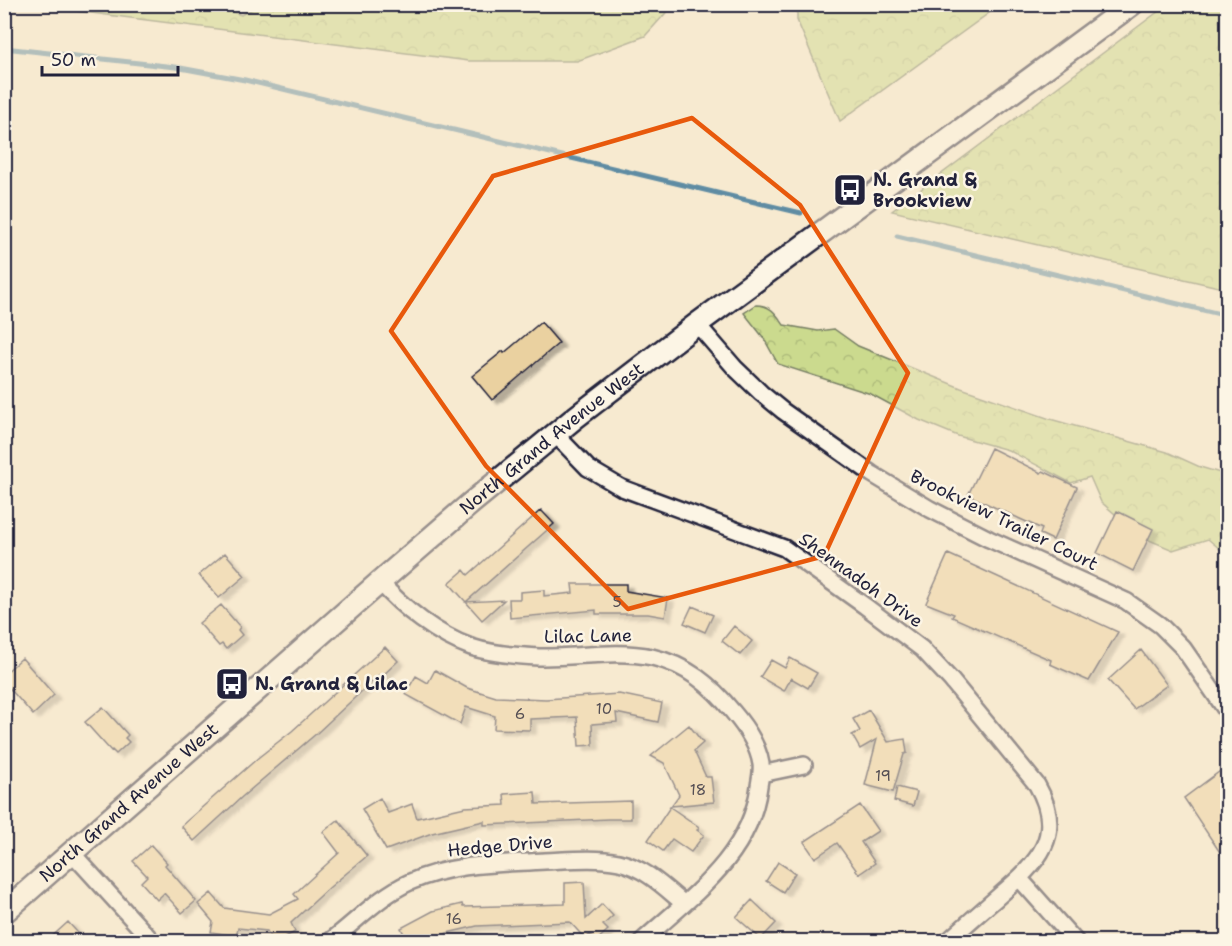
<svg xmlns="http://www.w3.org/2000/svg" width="1232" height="946" viewBox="0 0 1232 946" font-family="'Shantell Sans',sans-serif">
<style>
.forest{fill:url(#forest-crowns);stroke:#767e64;stroke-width:1.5}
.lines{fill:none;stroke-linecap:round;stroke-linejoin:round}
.stream{stroke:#5f8ca3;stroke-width:5}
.building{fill:#ead1a0;stroke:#22223b;stroke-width:1.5;filter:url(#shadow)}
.minor-casing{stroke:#22223b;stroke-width:20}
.secondary-casing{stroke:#22223b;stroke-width:26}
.minor{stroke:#fcf5e5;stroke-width:15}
.secondary{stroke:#fcf5e5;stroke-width:21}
.marked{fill:none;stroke:#e8590c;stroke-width:4.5;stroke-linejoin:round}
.labels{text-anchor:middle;stroke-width:5;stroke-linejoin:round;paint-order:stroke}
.number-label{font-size:15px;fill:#544e54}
.poi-label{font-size:18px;font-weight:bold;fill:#22223b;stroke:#fcf5e5;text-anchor:start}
.street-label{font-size:18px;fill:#22223b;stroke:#fcf5e5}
</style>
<defs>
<pattern id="forest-crowns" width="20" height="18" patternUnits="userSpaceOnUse" patternTransform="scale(1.5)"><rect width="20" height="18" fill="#cbda8e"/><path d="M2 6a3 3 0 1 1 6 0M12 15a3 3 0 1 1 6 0" fill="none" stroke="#aebb7b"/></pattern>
<filter id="shadow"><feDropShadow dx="6" dy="4" stdDeviation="1.5" flood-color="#0004"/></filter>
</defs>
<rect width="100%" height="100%" fill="#f7ead0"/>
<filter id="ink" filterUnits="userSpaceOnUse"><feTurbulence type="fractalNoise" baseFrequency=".0167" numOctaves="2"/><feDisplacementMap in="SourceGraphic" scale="12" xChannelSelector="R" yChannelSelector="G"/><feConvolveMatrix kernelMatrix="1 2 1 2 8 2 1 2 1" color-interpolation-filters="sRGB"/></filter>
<g filter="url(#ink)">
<path class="forest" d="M989 4 993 10 840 121 797 20V5Z
M260 5V4L673 5 645 36 577 61H469L28 5H212L241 15Z
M1167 5H1227V289L892 211Z
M756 305C771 305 776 314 784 325L818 331 834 329 858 346 961 388 1050 419 1167 452 1200 467 1227 475V555L1208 539 1173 550 1142 537 1101 502 1090 477 1071 483 1008 450 958 436 919 420 871 394 778 364 763 337 744 313Z"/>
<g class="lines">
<path class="stream" d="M4 48 175 67 245 80 801 213
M897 236 1228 316"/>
</g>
<path class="building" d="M541 322 559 343 492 400 472 376 503 351 504 353Z
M991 448 1041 473 1043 471 1077 487 1053 540 1040 534 1042 529 968 495Z
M541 510 554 524 466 602 504 600 482 620 449 583 464 570 468 575Z
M1117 511 1153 529 1133 571 1097 553Z
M225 553 245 576 219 598 199 575Z
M948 554 1118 632 1089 681 1050 664 1051 660 952 617 954 614 926 603Z
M572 584H626V591L668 598 665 617 648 614H596V610L510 618 509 599H520V592L544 590V596L573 593Z
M221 605 240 627 238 630 242 635 226 649 222 644 219 646 199 623Z
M692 606 713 615 705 632 684 623Z
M734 626 752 641 740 655 722 641Z
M385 647 398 661 381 677 379 675 317 733 243 796 194 841 181 826 259 757 292 731Z
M1141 650 1167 685 1134 709 1108 680Z
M22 658 54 695 33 715 4 682V674Z
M790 658 817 673 808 688 791 678 784 691 760 677 771 660 785 668Z
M435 670 467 688 496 697 546 699 619 694 662 703 658 722 616 713 617 722 592 724 593 745 579 746 577 717 530 719V730L494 729 495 716 466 707 460 724 405 694 416 676 428 683Z
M103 707 128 735 125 738 129 742 116 754 112 750 111 751 85 722Z
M869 710 888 742 905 739 907 753 904 754 893 792 865 785 877 739 860 749 852 735 860 731 853 719Z
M689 725 703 743 694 751 706 777H711L714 802 671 806 679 795 664 763 651 756Z
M1227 766V863L1184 798Z
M897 787 917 792 913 806 894 801Z
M535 792 536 804 631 801V819H608L484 825V821L432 833 386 850 362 809 380 798 388 813 412 804 417 818 465 807 505 805 504 794Z
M860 805 878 831 861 842 875 863 859 874 837 843 815 858 804 842Z
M670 807 699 827 697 830 704 835 691 852 672 839 663 851 648 840Z
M338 820 367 856 330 887 291 923 295 932 276 942H273L267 931 238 928 236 936 211 932 213 922 198 904 211 893 224 908 269 914 298 899 294 894 339 853 323 832Z
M151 845 167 863 165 865 196 901 182 913 164 893 157 900 141 882 147 876 133 861Z
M778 862 795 873 783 892 766 881Z
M584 882 586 919 602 904 613 916 603 925 608 930 596 941 590 935 587 937V941L570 922 477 926 447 933 430 942H408L401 928 433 911 462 904 463 907 565 904V883Z
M752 900 776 923 761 939 736 917Z
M68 922 86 942H46Z"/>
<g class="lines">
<g class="minor-casing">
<path id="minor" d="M697 324 735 368 761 393 783 411 872 474 930 509 989 539 1126 601 1160 625 1183 648 1228 713
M555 434 588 468 622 488 784 548 865 606 922 649 951 680 1037 785C1066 836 1038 862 1000 895 982 911 964 926 947 942
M380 582C403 608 437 635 471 647 492 654 517 656 539 657 577 658 615 649 652 657 687 665 711 685 733 712 745 726 758 745 761 764 762 771 760 779 759 786 751 856 689 898 641 942
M761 774 804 765
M72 853 153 942
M1019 878 1076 942
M329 942C356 922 379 896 410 882 453 863 500 864 545 861 569 860 595 857 619 862 645 868 664 887 683 903"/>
</g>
<g class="secondary-casing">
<g id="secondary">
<path id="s1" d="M4 912 380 582 470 504 576 417 697 324 1132 4"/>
</g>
</g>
<use href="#minor" class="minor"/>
<use href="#secondary" class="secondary"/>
</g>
</g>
<path d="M0 0H1232V946H0ZM692 118 800 205 908 373 824 556 628 609 486 466 391 331 493 176Z" fill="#f7ead0" fill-opacity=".55" fill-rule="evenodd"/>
<path class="marked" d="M692 118 800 205 908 373 824 556 628 609 486 466 391 331 493 176Z"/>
<defs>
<g id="bus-square" transform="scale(1.725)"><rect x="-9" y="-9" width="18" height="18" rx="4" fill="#22223b" stroke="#fcf5e5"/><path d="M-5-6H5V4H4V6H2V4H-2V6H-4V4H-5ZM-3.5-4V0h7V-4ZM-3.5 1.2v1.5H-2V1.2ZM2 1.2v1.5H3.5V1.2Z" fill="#fff"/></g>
</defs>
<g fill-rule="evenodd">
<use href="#bus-square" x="850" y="190"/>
<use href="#bus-square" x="232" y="684"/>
</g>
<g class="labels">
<g class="number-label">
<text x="617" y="607">5</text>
<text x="604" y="714">10</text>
<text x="520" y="719">6</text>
<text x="883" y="781">19</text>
<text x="698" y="795">18</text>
<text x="454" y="924">16</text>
</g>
<g class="poi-label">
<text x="873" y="186">N. Grand &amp;<tspan x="873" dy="21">Brookview</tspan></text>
<text x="255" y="690">N. Grand &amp; Lilac</text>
</g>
<g class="street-label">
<text dy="6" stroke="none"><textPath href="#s1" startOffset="724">North Grand Avenue West</textPath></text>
<text transform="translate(1004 520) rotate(26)" y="6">Brookview Trailer Court</text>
<text transform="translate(861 580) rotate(36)" y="6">Shennadoh Drive</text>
<text transform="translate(588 636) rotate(-1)" y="6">Lilac Lane</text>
<text dy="6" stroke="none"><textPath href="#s1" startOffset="166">North Grand Avenue West</textPath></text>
<text transform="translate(500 846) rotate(-5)" y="6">Hedge Drive</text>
</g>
</g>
<rect width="1232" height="946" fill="none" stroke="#fcf5e5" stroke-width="24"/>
<rect x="12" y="12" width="1208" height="922" fill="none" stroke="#22223b" stroke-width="2" filter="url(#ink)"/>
<path d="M42 66v9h136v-9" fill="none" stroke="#22223b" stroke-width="3"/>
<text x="51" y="66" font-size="18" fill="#22223b" stroke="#fcf5e5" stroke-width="4.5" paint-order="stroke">50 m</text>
</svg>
